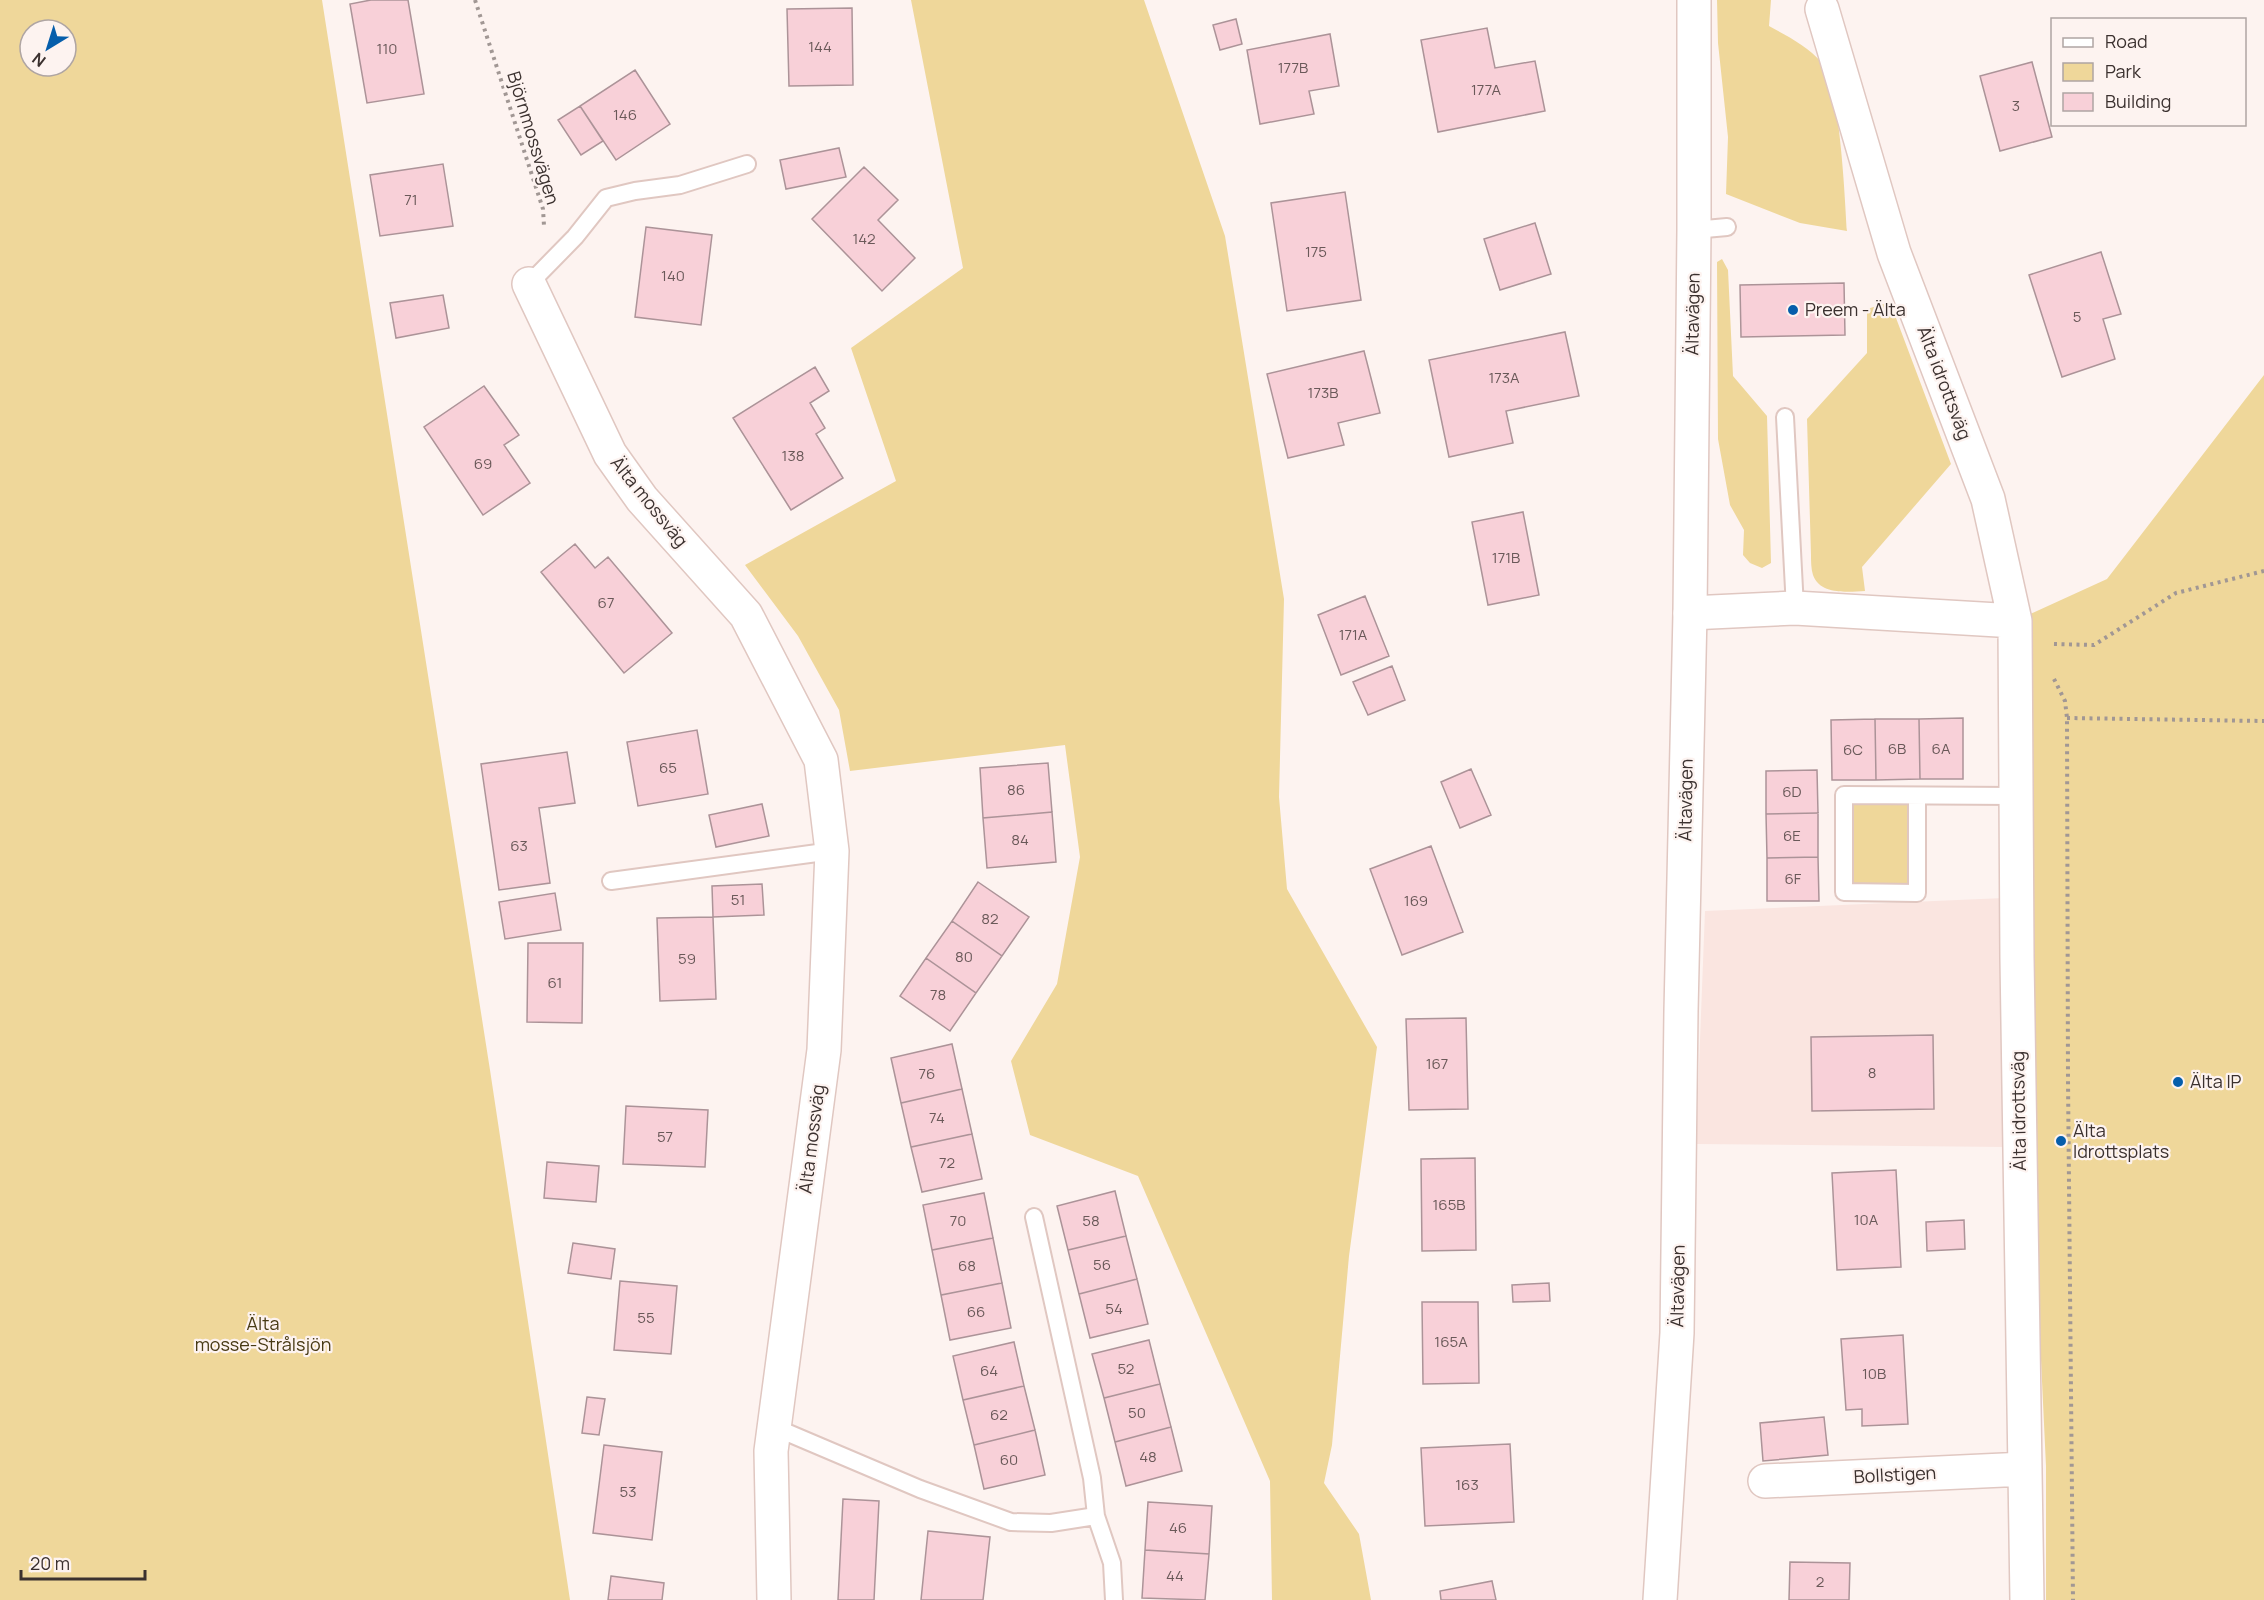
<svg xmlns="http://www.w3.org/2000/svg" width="2264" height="1600" viewBox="0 0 2264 1600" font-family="Manrope,sans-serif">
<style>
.built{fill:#fae5e0}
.green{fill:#efd79a;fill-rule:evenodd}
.building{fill:#f8d0d8;stroke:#ac9398;stroke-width:1.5}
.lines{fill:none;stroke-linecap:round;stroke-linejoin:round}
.lane-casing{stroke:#e0c7c1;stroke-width:20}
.street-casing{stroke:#e0c7c1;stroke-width:36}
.secondary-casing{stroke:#e0c7c1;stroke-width:36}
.path{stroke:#a19794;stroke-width:4;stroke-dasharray:3 4.5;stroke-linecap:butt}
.lane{stroke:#fff;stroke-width:16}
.street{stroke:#fff;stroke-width:33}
.secondary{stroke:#fff;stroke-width:33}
.poi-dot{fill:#065eab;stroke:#fdf3f0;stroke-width:2}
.labels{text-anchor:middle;stroke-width:4.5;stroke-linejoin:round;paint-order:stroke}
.number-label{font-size:15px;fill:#6a5959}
.street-label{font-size:18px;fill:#3b312f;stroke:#fdf3f0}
.poi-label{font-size:18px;fill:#3b312f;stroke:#fdf3f0;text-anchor:start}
.park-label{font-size:18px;fill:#483a14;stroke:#fdf3f0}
</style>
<rect width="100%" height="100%" fill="#fdf3f0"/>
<path class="built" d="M2004 898 2005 1147 1696 1144 1705 911Z"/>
<path class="green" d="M0 0H322L490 1070 570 1600H0ZM30 30H66V66H30Z
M911 0H1144L1225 236 1284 599 1279 797 1287 889 1377 1047 1349 1256 1332 1445 1324 1483 1359 1534 1371 1600H1272L1270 1481 1138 1176 1030 1135 1011 1061 1057 984 1080 857 1065 745 850 771 839 710 798 636 745 565 896 481 851 348 963 268Z
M1717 0H1771L1769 26C1787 36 1808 46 1822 63 1840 85 1845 198 1847 231L1800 223 1726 194 1728 137 1718 43Z
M1722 259 1728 270 1733 376 1767 416 1771 563 1762 568 1750 563 1743 555 1744 530 1730 505 1718 439 1717 262Z
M1890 302 1951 464 1862 567 1865 591C1848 592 1820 595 1813 575 1811 569 1811 561 1811 555L1807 419 1867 353V309Z
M2264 375V1600H2046V1466L2017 850 2015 621 2107 579Z
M1851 800 1913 801 1912 888 1850 887Z"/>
<path class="building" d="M371 0H408L424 94 367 103 350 4Z
M852 8 853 85 789 86 787 9Z
M1236 19 1242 44 1220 50 1213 25Z
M1487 28 1495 68 1535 61 1545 111 1438 132 1421 40Z
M1330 34 1339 86 1309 91 1314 114 1260 124 1247 50Z
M2032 62 2052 137 2000 151 1980 76Z
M635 70 670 124 616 160 580 106Z
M580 106 603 141 581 155 558 120Z
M839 148 846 177 786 189 780 160Z
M443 164 453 226 380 236 370 175Z
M864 167 898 200 878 220 915 258 882 291 812 219Z
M1345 192 1361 300 1287 311 1271 203Z
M1535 223 1551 274 1500 290 1484 239Z
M646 227 712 235 701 325 635 317Z
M2101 252 2121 314 2103 319 2115 359 2062 377 2029 275Z
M1844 283 1845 335 1741 337 1740 285Z
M443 295 449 328 396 338 390 303Z
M1565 332 1579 396 1506 411 1513 443 1449 457 1429 360Z
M1364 351 1380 413 1338 423 1344 445 1288 458 1267 374Z
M815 367 829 391 810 403 825 428 816 434 843 478 791 510 733 418Z
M484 386 519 435 504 445 530 483 483 515 424 427Z
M1523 512 1539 595 1488 605 1472 522Z
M575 544 595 568 608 557 672 633 624 673 541 572Z
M1365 596 1389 656 1341 675 1318 615Z
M1392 666 1405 700 1368 715 1353 682Z
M1963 718V779H1920L1919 719Z
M1875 719H1919L1920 779 1876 780Z
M1875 719 1876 780H1832L1831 720Z
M697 730 708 794 638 806 627 742Z
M567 752 575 803 539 808 550 883 499 890 481 764Z
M1048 763 1052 812 983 818 980 768Z
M1471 769 1491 815 1460 828 1441 782Z
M1817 770 1818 813 1766 814V771Z
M762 804 769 836 716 847 709 815Z
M1052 812 1056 862 987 868 983 818Z
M1818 813V857L1767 858 1766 814Z
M1431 846 1463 932 1402 955 1370 869Z
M1818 857 1819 901H1767V858Z
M978 882 1029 917 1002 956 952 921Z
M762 884 764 915 713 917 712 886Z
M555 893 561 930 505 939 499 902Z
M713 917 716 999 660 1001 657 918Z
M952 921 1002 956 976 993 926 958Z
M528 943H583L582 1023 527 1022Z
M926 958 976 993 950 1031 900 996Z
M1466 1018 1468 1109 1409 1110 1406 1019Z
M1933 1035 1934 1109 1812 1111 1811 1037Z
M952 1044 962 1089 901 1103 891 1058Z
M962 1089 972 1134 911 1147 901 1103Z
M626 1106 708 1110 705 1167 623 1164Z
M972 1134 982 1179 922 1192 911 1147Z
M1475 1158 1476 1250 1422 1251 1421 1159Z
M547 1162 599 1166 596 1202 544 1198Z
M1896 1170 1901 1267 1837 1270 1832 1173Z
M1115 1191 1126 1236 1068 1250 1057 1206Z
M984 1193 993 1238 932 1250 923 1205Z
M1964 1220 1965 1249 1927 1251 1926 1222Z
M1126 1236 1137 1279 1079 1294 1068 1250Z
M993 1238 1002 1283 941 1295 932 1250Z
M573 1243 615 1249 611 1279 568 1273Z
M1137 1279 1148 1324 1090 1338 1079 1294Z
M620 1281 677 1286 671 1354 614 1350Z
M1002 1283 1011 1328 950 1340 941 1295Z
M1549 1283 1550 1301 1513 1302 1512 1285Z
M1422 1302H1478L1479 1383 1423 1384Z
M1903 1335 1908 1424 1862 1426V1409L1846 1410 1841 1339Z
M1149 1340 1160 1384 1104 1398 1092 1354Z
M1014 1342 1024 1386 963 1400 953 1356Z
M1160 1384 1171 1427 1115 1442 1104 1398Z
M1024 1386 1035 1430 974 1445 963 1400Z
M587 1397 605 1399 599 1435 582 1433Z
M1824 1417 1828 1455 1763 1461 1760 1423Z
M1171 1427 1182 1471 1126 1486 1115 1442Z
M1035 1430 1045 1475 984 1489 974 1445Z
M1510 1444 1514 1522 1425 1526 1421 1448Z
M604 1445 662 1452 652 1540 593 1533Z
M843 1499 879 1501 874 1600H838Z
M1148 1502 1212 1506 1209 1554 1145 1550Z
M928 1531 990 1537 983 1600H921Z
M1145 1550 1209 1554 1205 1600 1142 1598Z
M1790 1562 1850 1563 1849 1600H1789Z
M611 1576 664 1583 662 1600H608Z
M1492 1581 1496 1600H1441L1440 1591Z"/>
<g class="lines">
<g class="lane-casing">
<path id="lane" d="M1694 230 1727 227
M529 284 575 237 606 198 635 191 680 185 747 164
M1785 417 1795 608
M1917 796V893L1844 892V795L2015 796
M611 881 832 851
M1034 1217 1092 1478 1096 1516 1112 1563 1114 1600
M774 1427 920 1489 1011 1522 1051 1523 1096 1516"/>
</g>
<g class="street-casing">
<path id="street" d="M1822 9 1894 253 1988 499 2015 621
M529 284 610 454 642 499 746 615 821 760 832 851 824 1050 771 1451 774 1600
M1690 613 1795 608 2015 621 2017 958 2027 1600
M1765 1481 2025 1469"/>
</g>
<g class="secondary-casing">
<path id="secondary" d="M1660 1600 1677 1333 1681 1011 1690 613 1694 230V0"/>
</g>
<path class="path" d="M475 0 543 209 544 226
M2054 644 2094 645 2176 593 2264 571
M2054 679 2065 701 2067 718 2068 1080 2073 1600
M2067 718 2264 721"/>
<use href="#lane" class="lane"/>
<use href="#street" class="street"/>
<use href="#secondary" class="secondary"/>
</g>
<g class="poi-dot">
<circle cx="1793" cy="310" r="6"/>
<circle cx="2178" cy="1082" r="6"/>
<circle cx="2061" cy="1141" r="6"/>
</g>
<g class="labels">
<g class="number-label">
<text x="820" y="52">144</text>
<text x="387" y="54">110</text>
<text x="1293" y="73">177B</text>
<text x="1486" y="95">177A</text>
<text x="2016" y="111">3</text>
<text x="625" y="120">146</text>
<text x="411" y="205">71</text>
<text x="864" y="244">142</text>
<text x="1316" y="257">175</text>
<text x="673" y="281">140</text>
<text x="2077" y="322">5</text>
<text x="1504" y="383">173A</text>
<text x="1323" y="398">173B</text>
<text x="793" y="461">138</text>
<text x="483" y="469">69</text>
<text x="1506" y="563">171B</text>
<text x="606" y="608">67</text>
<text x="1353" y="640">171A</text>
<text x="1897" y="754">6B</text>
<text x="1941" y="754">6A</text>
<text x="1853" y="755">6C</text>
<text x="668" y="773">65</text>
<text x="1016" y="795">86</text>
<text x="1792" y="797">6D</text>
<text x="1792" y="841">6E</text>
<text x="1020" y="845">84</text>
<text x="519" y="851">63</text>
<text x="1793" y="884">6F</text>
<text x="738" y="905">51</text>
<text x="1416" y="906">169</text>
<text x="990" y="924">82</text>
<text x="964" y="962">80</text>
<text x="687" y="964">59</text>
<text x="555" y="988">61</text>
<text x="938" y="1000">78</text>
<text x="1437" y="1069">167</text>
<text x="1872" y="1078">8</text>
<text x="927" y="1079">76</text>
<text x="937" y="1123">74</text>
<text x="665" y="1142">57</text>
<text x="947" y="1168">72</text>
<text x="1449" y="1210">165B</text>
<text x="1866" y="1225">10A</text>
<text x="958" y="1226">70</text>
<text x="1091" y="1226">58</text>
<text x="1102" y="1270">56</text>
<text x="967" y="1271">68</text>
<text x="1114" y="1314">54</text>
<text x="976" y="1317">66</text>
<text x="646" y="1323">55</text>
<text x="1451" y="1347">165A</text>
<text x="1126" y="1374">52</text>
<text x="989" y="1376">64</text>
<text x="1874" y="1379">10B</text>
<text x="1137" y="1418">50</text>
<text x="999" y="1420">62</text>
<text x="1148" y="1462">48</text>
<text x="1009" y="1465">60</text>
<text x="1467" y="1490">163</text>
<text x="628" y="1497">53</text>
<text x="1178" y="1533">46</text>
<text x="1175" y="1581">44</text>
<text x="1820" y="1587">2</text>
</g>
<g class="street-label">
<text transform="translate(533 138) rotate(73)" y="6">Björnmossvägen</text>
<text transform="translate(1693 314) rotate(-89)" y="6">Ältavägen</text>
<text transform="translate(1944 383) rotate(69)" y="6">Älta idrottsväg</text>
<text transform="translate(649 502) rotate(51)" y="6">Älta mossväg</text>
<text transform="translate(1686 800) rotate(-89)" y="6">Ältavägen</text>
<text transform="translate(2019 1111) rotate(-91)" y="6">Älta idrottsväg</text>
<text transform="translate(812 1139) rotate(-83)" y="6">Älta mossväg</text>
<text transform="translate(1678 1286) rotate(-89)" y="6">Ältavägen</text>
<text transform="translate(1895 1475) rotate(-3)" y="6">Bollstigen</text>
</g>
<g class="poi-label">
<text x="1805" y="316">Preem - Älta</text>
<text x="2190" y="1088">Älta IP</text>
<text x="2073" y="1137">Älta<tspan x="2073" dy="21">Idrottsplats</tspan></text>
</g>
<g class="park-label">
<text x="263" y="1330">Älta<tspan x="263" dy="21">mosse-Strålsjön</tspan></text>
</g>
</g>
<rect x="2051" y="18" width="195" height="108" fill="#fdf3f0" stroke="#afa5a3" stroke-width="1.5"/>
<rect x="2063" y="38" width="30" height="9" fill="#ffffff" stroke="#afa5a3" stroke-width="1.5"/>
<text x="2105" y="48" font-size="18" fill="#3b312f">Road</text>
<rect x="2063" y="63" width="30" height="18" fill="#efd79a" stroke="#afa5a3" stroke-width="1.5"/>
<text x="2105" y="78" font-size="18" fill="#3b312f">Park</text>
<rect x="2063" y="93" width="30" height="18" fill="#f8d0d8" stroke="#afa5a3" stroke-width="1.5"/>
<text x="2105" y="108" font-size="18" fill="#3b312f">Building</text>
<g transform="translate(48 48) rotate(218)"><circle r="28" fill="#fdf3f0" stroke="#afa5a3" stroke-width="1.5"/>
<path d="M0-4.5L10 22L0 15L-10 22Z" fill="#065eab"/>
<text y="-9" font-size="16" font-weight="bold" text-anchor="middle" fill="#3b312f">N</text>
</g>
<path d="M21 1570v9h124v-9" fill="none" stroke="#3b312f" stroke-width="3"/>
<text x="30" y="1570" font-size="18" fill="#3b312f" stroke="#fdf3f0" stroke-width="4.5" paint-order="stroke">20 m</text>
</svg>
